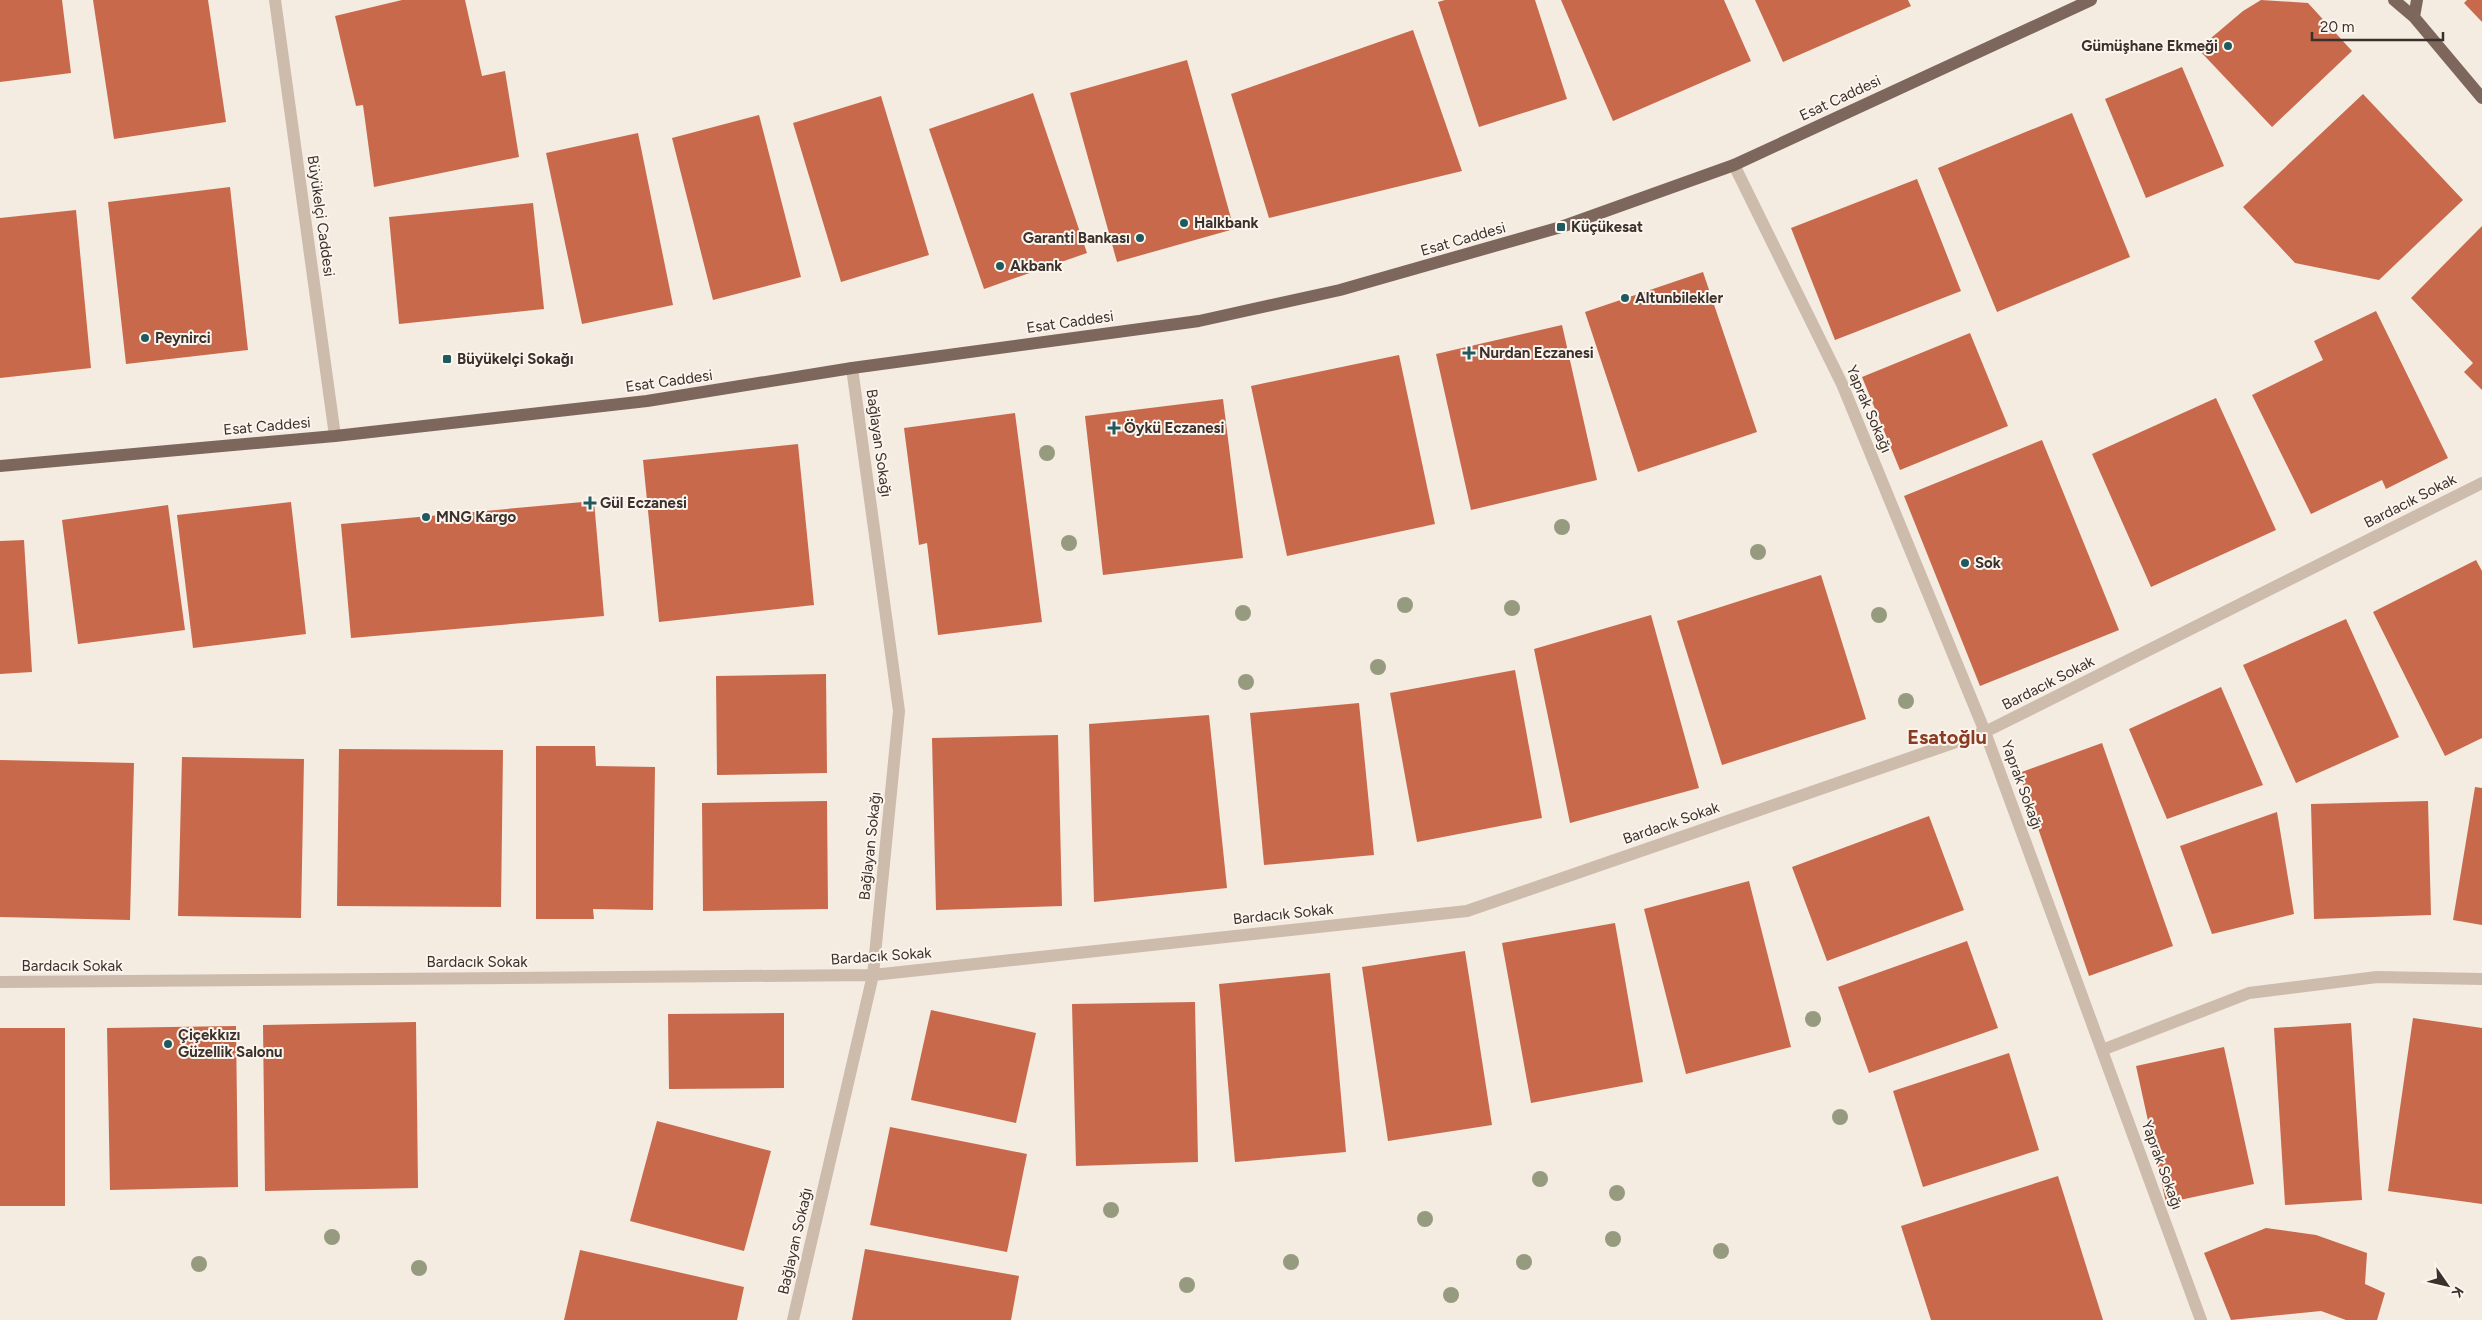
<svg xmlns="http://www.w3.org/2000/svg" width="2482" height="1320" viewBox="0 0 2482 1320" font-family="Figtree,sans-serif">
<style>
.building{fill:#c8694b}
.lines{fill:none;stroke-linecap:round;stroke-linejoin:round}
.minor{stroke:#cdbbac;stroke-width:12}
.major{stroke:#7d675c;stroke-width:12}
.tree{fill:#969b7f}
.poi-dot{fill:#1f5a5e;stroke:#fbf5ee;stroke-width:2}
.labels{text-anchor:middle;stroke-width:4;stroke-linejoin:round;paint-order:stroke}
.poi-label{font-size:15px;font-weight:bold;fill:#3b302b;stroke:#fbf5ee;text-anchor:start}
.street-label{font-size:15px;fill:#3b302b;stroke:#fbf5ee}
.district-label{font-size:20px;font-weight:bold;fill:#8c3b22;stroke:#fbf5ee}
</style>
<rect width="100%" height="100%" fill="#f4ebe1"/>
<path class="building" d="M0 0H62L71 73 0 82Z
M93 0H208L226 122 114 139Z
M402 0H465L482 76 505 71 519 157 374 187 363 105 356 106 335 16Z
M1445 0H1535L1567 99 1479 127 1438 2Z
M1561 0H1724L1751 61 1613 121Z
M1755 0H1908L1911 6 1783 62Z
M2261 0 2308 3 2352 51 2272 127 2198 49 2243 11Z
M2467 0H2482V22L2464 3Z
M1413 30 1462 171 1269 218 1231 94Z
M1187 60 1234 229 1117 262 1070 93Z
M2182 67 2224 166 2146 198 2105 99Z
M1033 93 1087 253 984 289 929 129Z
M2363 94 2463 200 2379 280 2295 263 2243 207Z
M881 96 929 255 841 282 793 123Z
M2072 113 2130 257 1997 312 1938 168Z
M759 115 801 277 713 300 672 138Z
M638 133 673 305 582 324 546 153Z
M1917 179 1961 291 1835 340 1791 228Z
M230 187 248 350 126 364 108 202Z
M533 203 544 309 399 324 389 217Z
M76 210 91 368 0 378V218Z
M2482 226V390L2464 372 2473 363 2411 298Z
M1703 272 1757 432 1638 472 1585 312Z
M2376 311 2448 458 2386 489 2382 480 2311 514 2252 395 2323 360 2314 341Z
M1562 325 1597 480 1471 510 1436 354Z
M1970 333 2008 426 1900 470 1862 377Z
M1399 355 1435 524 1287 556 1251 386Z
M2216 398 2276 530 2151 587 2092 454Z
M1223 399 1243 558 1103 575 1085 416Z
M1015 413 1042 622 938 635 927 543 919 545 904 428Z
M2042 440 2119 630 1980 686 1904 496Z
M798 444 814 605 659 622 643 460Z
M594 501 604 616 351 638 341 524Z
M291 502 306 634 193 648 177 515Z
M168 505 185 630 78 644 62 520Z
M24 540 32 672 0 674V541Z
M2476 560 2482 571V738L2445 756 2373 612Z
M1821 575 1866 719 1722 765 1677 621Z
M1651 615 1699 788 1570 823 1534 649Z
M2346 619 2399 737 2296 783 2243 665Z
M1515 670 1542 818 1417 842 1390 693Z
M826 674 827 773 717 775 716 676Z
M2221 687 2263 785 2167 819 2129 729Z
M1359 703 1374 855 1264 865 1250 713Z
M1209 715 1227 888 1094 902 1089 724Z
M1058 735 1062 906 936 910 932 738Z
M2102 743 2173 946 2089 976 2019 773Z
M536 746H595L596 766 655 767 653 910 593 909 594 919H536Z
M339 749 503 750 501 907 337 906Z
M182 757 304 759 301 918 178 916Z
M0 760 134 763 130 920 0 917Z
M2475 787 2482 788V925L2453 920Z
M827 801 828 909 703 911 702 803Z
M2428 801 2431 915 2314 919 2311 804Z
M2277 812 2294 914 2212 934 2180 846Z
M1929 816 1964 910 1827 961 1792 867Z
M1749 881 1791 1047 1686 1074 1644 909Z
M1615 923 1643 1082 1531 1103 1502 943Z
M1967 941 1998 1028 1869 1073 1838 987Z
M1465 951 1492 1125 1388 1141 1362 967Z
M1330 973 1346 1152 1235 1162 1219 984Z
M1195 1002 1198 1162 1076 1166 1072 1004Z
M931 1010 1036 1033 1016 1123 911 1100Z
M784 1013V1088L669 1089 668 1014Z
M2413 1018 2482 1028V1204L2388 1191Z
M416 1022 418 1188 265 1191 263 1025Z
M2351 1023 2362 1200 2285 1205 2274 1028Z
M236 1026 238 1187 110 1190 107 1028Z
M0 1028H65V1206H0Z
M2224 1047 2254 1184 2166 1203 2136 1066Z
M2009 1053 2039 1150 1923 1187 1893 1091Z
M657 1121 771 1151 744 1251 630 1221Z
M890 1127 1027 1154 1007 1252 870 1225Z
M2058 1176 2103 1320H1931L1901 1226Z
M2266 1228 2316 1235 2367 1253 2365 1284 2385 1293 2377 1320H2346L2321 1311 2231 1320 2204 1253Z
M865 1249 1019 1276 1011 1320H852Z
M580 1250 744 1287 737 1320H564Z"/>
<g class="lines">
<path class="minor" d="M275 0 335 436
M1734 165 1842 384 1985 732 2201 1320
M0 982 873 975 1467 911 1985 732 2482 483
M2102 1050 2249 993 2377 977 2482 979
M793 1320 873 975 899 711 852 368"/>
<path class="major" d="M2394 0 2414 17 2482 98
M2414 17 2417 0
M0 466 335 436 647 401 852 368 1199 321 1340 290 1561 227 1734 165 2091 0"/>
</g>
<g class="tree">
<circle cx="1047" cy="453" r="8"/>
<circle cx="1562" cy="527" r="8"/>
<circle cx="1069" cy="543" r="8"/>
<circle cx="1758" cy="552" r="8"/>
<circle cx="1405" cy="605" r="8"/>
<circle cx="1512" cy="608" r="8"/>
<circle cx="1243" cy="613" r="8"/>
<circle cx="1879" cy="615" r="8"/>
<circle cx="1378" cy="667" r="8"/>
<circle cx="1246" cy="682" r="8"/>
<circle cx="1906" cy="701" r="8"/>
<circle cx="1813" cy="1019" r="8"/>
<circle cx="1840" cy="1117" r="8"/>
<circle cx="1540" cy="1179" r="8"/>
<circle cx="1617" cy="1193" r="8"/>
<circle cx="1111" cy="1210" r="8"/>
<circle cx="1425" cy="1219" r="8"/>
<circle cx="332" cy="1237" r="8"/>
<circle cx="1613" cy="1239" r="8"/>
<circle cx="1721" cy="1251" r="8"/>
<circle cx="1291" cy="1262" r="8"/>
<circle cx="1524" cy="1262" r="8"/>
<circle cx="199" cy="1264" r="8"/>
<circle cx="419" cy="1268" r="8"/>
<circle cx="1187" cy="1285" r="8"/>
<circle cx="1451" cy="1295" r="8"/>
</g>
<g class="poi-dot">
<circle cx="2228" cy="46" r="5"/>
<circle cx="1184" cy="223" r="5"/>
<rect x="1556" y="222" width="10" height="10" rx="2.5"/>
<circle cx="1140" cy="238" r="5"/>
<circle cx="1000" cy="266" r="5"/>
<circle cx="1625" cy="298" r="5"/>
<circle cx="145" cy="338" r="5"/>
<path d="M1466.5 345.5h5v5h5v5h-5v5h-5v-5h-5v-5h5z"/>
<rect x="442" y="354" width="10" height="10" rx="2.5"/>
<path d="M1111.5 420.5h5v5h5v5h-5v5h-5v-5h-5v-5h5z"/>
<path d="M587.5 495.5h5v5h5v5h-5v5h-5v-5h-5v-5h5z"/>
<circle cx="426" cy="517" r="5"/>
<circle cx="1965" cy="563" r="5"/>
<circle cx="168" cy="1044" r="5"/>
</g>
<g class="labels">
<g class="poi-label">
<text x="2218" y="51" text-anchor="end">Gümüşhane Ekmeği</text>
<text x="1194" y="228">Halkbank</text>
<text x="1571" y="232">Küçükesat</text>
<text x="1130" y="243" text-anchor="end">Garanti Bankası</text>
<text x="1010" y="271">Akbank</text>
<text x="1635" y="303">Altunbilekler</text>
<text x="155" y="343">Peynirci</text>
<text x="1479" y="358">Nurdan Eczanesi</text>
<text x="457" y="364">Büyükelçi Sokağı</text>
<text x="1124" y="433">Öykü Eczanesi</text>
<text x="600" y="508">Gül Eczanesi</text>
<text x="436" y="522">MNG Kargo</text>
<text x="1975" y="568">Sok</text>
<text x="178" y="1040">Çiçekkızı<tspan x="178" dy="17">Güzellik Salonu</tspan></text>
</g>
<g class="street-label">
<text transform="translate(1840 98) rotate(-25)" y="5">Esat Caddesi</text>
<text transform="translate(321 216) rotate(82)" y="5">Büyükelçi Caddesi</text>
<text transform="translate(1463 239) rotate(-16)" y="5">Esat Caddesi</text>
<text transform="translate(1070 322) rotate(-8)" y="5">Esat Caddesi</text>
<text transform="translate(669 381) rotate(-8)" y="5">Esat Caddesi</text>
<text transform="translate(1869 409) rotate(67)" y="5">Yaprak Sokağı</text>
<text transform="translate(267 426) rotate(-5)" y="5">Esat Caddesi</text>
<text transform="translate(879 443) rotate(82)" y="5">Bağlayan Sokağı</text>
<text transform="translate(2410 501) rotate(-27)" y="5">Bardacık Sokak</text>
<text transform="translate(2048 683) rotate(-27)" y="5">Bardacık Sokak</text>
<text transform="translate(2022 785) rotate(70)" y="5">Yaprak Sokağı</text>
<text transform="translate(1671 823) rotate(-19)" y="5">Bardacık Sokak</text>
<text transform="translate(870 846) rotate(-84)" y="5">Bağlayan Sokağı</text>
<text transform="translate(1283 914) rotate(-6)" y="5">Bardacık Sokak</text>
<text transform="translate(881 956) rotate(-4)" y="5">Bardacık Sokak</text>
<text x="477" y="967">Bardacık Sokak</text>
<text x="72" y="971">Bardacık Sokak</text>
<text transform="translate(2162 1165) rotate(70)" y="5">Yaprak Sokağı</text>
<text transform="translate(795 1241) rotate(-77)" y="5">Bağlayan Sokağı</text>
</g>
<g class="district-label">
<text x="1947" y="744">Esatoğlu</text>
</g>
</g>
<g transform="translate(2447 1285) rotate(124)" stroke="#fbf5ee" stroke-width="4" paint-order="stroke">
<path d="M0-4L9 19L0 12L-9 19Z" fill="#3b302b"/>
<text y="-8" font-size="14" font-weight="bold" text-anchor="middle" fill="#3b302b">K</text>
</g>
<path d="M2312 32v8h131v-8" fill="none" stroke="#3b302b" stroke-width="2.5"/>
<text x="2320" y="32" font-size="15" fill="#3b302b" stroke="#fbf5ee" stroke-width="4" paint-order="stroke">20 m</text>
</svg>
